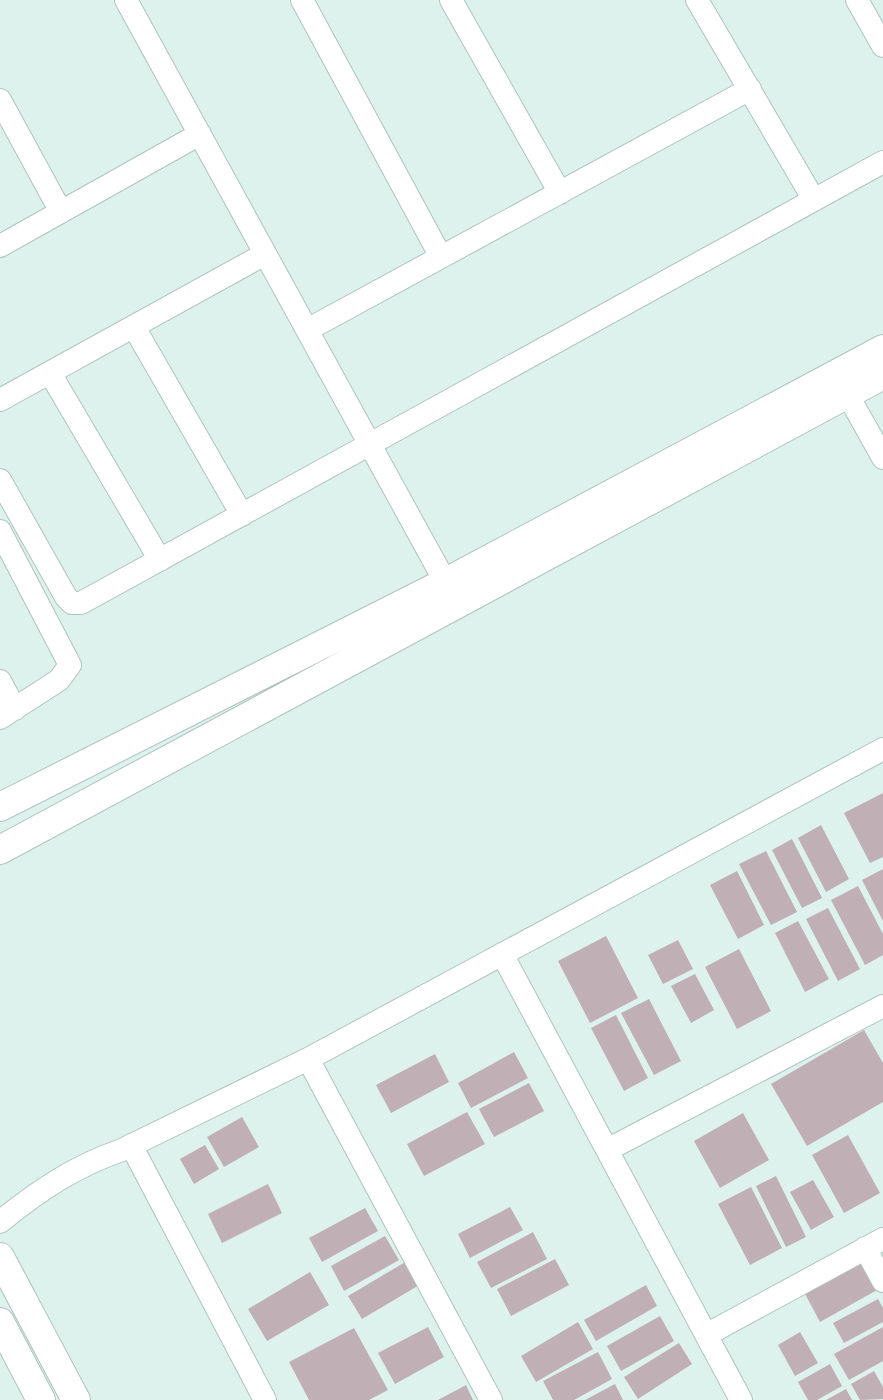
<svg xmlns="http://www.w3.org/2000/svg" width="883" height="1400" viewBox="0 0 883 1400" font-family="Roboto,sans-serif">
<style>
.building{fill:#c1afb6}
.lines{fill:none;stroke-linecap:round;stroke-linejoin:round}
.minor-casing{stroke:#afc3be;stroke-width:24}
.tertiary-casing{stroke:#afc3be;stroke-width:30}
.minor{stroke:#fff;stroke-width:22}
.tertiary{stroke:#fff;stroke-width:28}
</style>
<rect width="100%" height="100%" fill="#ddf2ed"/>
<path class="building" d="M883 793V857L870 863 844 813Z
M821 825 849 879 826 892 798 838Z
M792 839 822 898 802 908 772 850Z
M766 851 797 912 771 925 739 864Z
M883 869V921L862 880Z
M737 871 764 925 738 939 710 885Z
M858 886 883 934V955L865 965 831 900Z
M828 908 860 969 838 981 806 919Z
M798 921 829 979 805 992 775 933Z
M606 936 638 998 590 1023 558 961Z
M678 940 693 969 663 984 648 955Z
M739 949 771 1011 737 1029 705 967Z
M695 974 714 1010 691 1023 671 986Z
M649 999 681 1061 654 1075 621 1013Z
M616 1015 648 1078 624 1091 591 1028Z
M864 1030 883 1063V1102L807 1146 771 1084Z
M514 1052 528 1078 471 1108 458 1083Z
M435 1054 449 1082 391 1113 376 1085Z
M529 1083 544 1111 494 1137 479 1109Z
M467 1112 485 1144 424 1176 407 1144Z
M743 1113 769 1160 720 1188 694 1141Z
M242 1117 259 1147 224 1167 207 1137Z
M848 1135 880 1193 844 1213 812 1155Z
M205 1145 219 1169 194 1184 180 1159Z
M776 1176 806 1237 786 1247 756 1186Z
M813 1180 834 1217 811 1230 790 1192Z
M268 1184 282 1213 222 1243 208 1214Z
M751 1187 782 1248 750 1265 718 1204Z
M510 1207 523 1230 470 1258 458 1234Z
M365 1208 378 1231 322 1262 309 1238Z
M533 1232 547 1259 491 1288 477 1262Z
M385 1236 399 1260 344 1291 331 1266Z
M555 1259 569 1285 511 1316 497 1289Z
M407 1261 421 1284 362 1319 348 1296Z
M861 1261 877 1290 820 1322 804 1292Z
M310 1272 329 1305 267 1341 248 1309Z
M646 1285 657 1306 596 1341 584 1320Z
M878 1299 883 1308V1322L844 1343 833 1323Z
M660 1316 674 1341 621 1371 607 1346Z
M578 1322 593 1349 536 1382 521 1356Z
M428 1327 444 1357 395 1384 378 1353Z
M883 1327V1361L849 1380 834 1354Z
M354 1328 388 1390 369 1400H309L289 1362Z
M800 1332 818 1363 795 1376 778 1345Z
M679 1343 692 1364 638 1399 624 1377Z
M598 1352 612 1379 574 1400H553L543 1381Z
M830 1364 842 1386 817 1400H808L798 1382Z
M874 1371 883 1387V1399L860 1400 851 1384Z
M615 1384 623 1400H585Z
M466 1385 473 1400H438Z
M846 1389 852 1400H826Z"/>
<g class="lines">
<g class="minor-casing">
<path id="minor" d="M126 0 453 596
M302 0 441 257
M451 0 560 193
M697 0 814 200
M857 0 883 46
M0 100 61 212
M0 246 200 134
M134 327 242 515
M307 330 750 89
M50 373 160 560
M840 381 883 458
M0 400 265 254
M0 480 66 597 72 603H81L883 162
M0 531 70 665 59 680 0 718
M0 681 15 709
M502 954 741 1400
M308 1059 491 1400
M131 1145 265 1400
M607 1150 883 1006
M0 1222C38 1191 75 1166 122 1150L308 1059 883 749
M865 1248 883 1281
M706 1335 883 1239"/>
</g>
<g class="tertiary-casing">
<path id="tertiary" d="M0 807 446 582 883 349
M0 850 883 375
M0 1257 76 1400
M0 1322 41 1400"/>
</g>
<use href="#minor" class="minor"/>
<use href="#tertiary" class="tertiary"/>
</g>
</svg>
